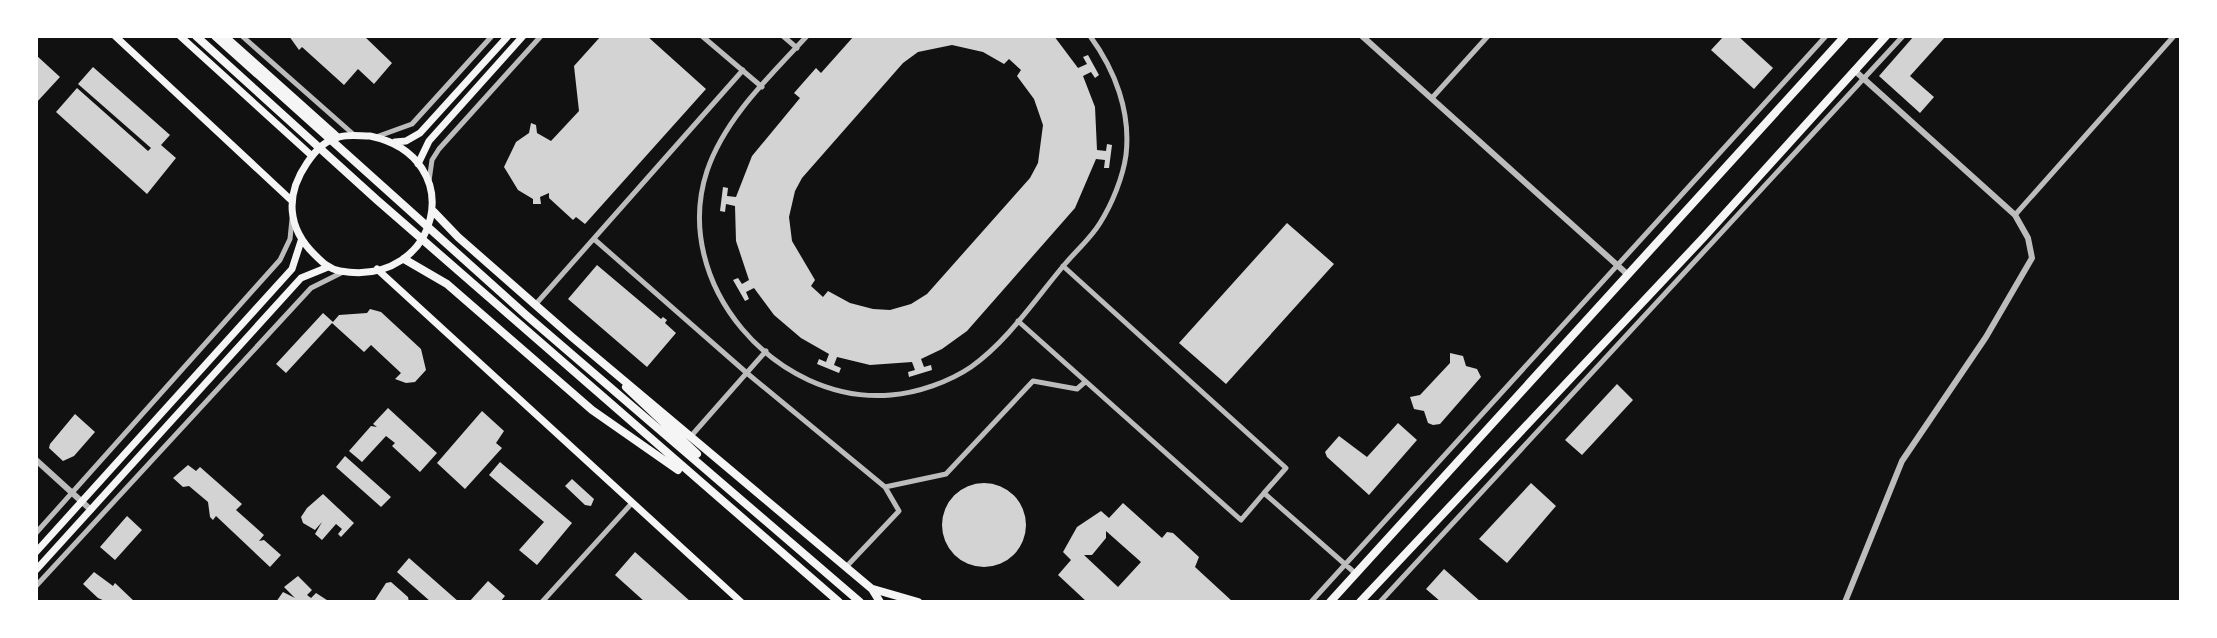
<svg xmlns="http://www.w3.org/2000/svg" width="2217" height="638" viewBox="0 0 2217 638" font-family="Roboto,sans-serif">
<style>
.building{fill:#d3d3d3;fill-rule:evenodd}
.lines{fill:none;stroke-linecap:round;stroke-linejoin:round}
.minor{stroke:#bcbcbc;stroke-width:5}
.tertiary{stroke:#bcbcbc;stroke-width:6}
.secondary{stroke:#f5f5f5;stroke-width:7}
.primary{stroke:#f5f5f5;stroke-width:8}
.trunk{stroke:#f5f5f5;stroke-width:8}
</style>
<rect width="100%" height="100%" fill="#111"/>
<path class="building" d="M289 36H364L392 63 374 84 358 69 344 85 302 47 299 50Z
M601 36H647L706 89 585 224 576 217 573 220 549 198V193L540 197 541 204H533V199L518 190 504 167 516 142 529 133 531 123 536 125 537 133 551 141 579 111 574 66Z
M854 36H1054L1078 68 1087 64 1083 57 1088 55 1099 75 1095 78 1091 72 1083 76 1095 107 1097 150 1106 151 1107 144 1112 145 1109 168H1104L1105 160 1096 159 1075 208 967 331 942 349 921 359 924 367 931 365 932 370 909 377 908 372 915 370 912 362 870 365 837 357 834 365 841 368 839 373 817 364 819 359 826 362 829 354 801 338 774 315 754 288 746 292 749 299 745 301 733 280 738 278 742 284 749 280 736 241 735 206 726 204 725 212 720 211 723 187 728 188 727 196 736 197 752 156 800 98 794 93 816 68 821 73ZM952 45 983 52 1004 64 1009 59 1021 70 1017 76 1034 99 1043 125 1038 163 1030 178 927 294 911 304 890 310 873 309 850 303 828 291 823 297 811 286 815 280 792 241 789 217 795 191 802 178 903 63 918 52Z
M1724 36H1738L1773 68 1754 89 1711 50Z
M1914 36H1946L1910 76 1934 97 1920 113 1879 76Z
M36 55 60 77 36 103Z
M93 67 170 135 161 145 176 158 147 194 56 112 77 88 148 151 151 148 78 84Z
M1287 223 1334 264 1226 384 1179 343Z
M597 265 661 319 663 317 667 320 665 323 676 333 647 367 568 299Z
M370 309 381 312 421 349 426 370 415 382 406 383 395 379 401 373 371 345 364 352 332 323 286 373 276 364 323 313 333 322 339 315 367 313Z
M1450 353 1463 356 1466 366 1477 369 1481 377 1440 424 1433 425 1428 423 1424 411 1414 409 1410 397 1420 395 1450 363Z
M1617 384 1633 400 1582 455 1565 440Z
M388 408 437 453 420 472 392 446 395 443 386 436 362 462 349 451 371 426 377 427 373 424Z
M482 411 504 431 496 443 502 448 465 489 437 463Z
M75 414 95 432 74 456 63 461 49 448 50 444Z
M1398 423 1417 440 1369 495 1327 457 1325 452 1339 436 1367 457Z
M345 456 391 497 381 507 336 467Z
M500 462 572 523 537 565 519 550 544 522 489 475Z
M188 465 196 471 200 467 242 504 236 510 264 535 259 541 264 540 281 555 270 567 216 516 213 520 210 517 208 502 189 486 183 487 173 478Z
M572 479 594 499 591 506 585 505 565 486Z
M1531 483 1556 506 1507 563 1479 539Z
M942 525a42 42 0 1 1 84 0a42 42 0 1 1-84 0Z
M323 494 354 523 341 537 338 534 342 529 336 524 322 540 315 534 322 522 315 530 303 523 301 517 307 508Z
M1123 503 1162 538 1167 532 1173 533 1199 557 1195 567 1233 602H1087L1058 575 1071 560 1063 552 1077 527 1101 511 1109 518ZM1106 531 1141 562 1118 587 1084 555H1092L1106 538Z
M127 516 142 530 115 560 100 547Z
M635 552 691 602H645L615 575Z
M409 558 459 602H431L397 572Z
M1444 569 1481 602H1441L1426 589Z
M94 572 113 586 115 583 135 602H107L98 598 83 584Z
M298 576 312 590 307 595 311 598 316 593 330 602H276L283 592 295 598 284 587Z
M488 581 505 596 500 602H469Z
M391 582 408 597 409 602 375 600 386 583Z"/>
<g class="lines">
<path class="minor" d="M242 36 353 134
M702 36 762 87
M783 36 797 48
M807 36C770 76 725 118 707 171 670 283 776 405 891 395 917 393 949 382 971 367 1008 341 1036 298 1065 264 1076 251 1091 238 1100 223 1112 204 1123 177 1126 155 1131 112 1115 70 1090 36
M1432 98 1488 36
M376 137 412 124 492 36
M429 181 432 160 439 149 541 36
M2015 215 2174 36
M594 239 748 374 885 487 946 474 1033 381 1077 389 1085 382
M1063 266 1286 468 1264 493 1355 573
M535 305 743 70
M1018 321 1241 520 1264 493
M692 435 766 351
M36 533 280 260 290 239 292 219
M846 567 899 511 885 487
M36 586 311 288 341 273
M542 602 632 503
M1311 602 1826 36
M1380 602 1903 36"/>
<path class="tertiary" d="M1362 36 1626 273
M36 460 91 510
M1845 602 1902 461 1986 337 2032 258 2028 238 2015 215 1854 70"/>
<path class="secondary" d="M115 36 291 200
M180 36 312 156
M225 36 338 137
M370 136C471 157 440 289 340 271 329 269 322 262 315 255 287 228 285 195 307 163 315 151 325 140 339 137 349 134 360 136 370 136Z
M395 142 406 141 420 133 508 36
M418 164 429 141 523 36
M377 269 741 602
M36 552 292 269 301 241
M36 570 301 278 328 267"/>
<path class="primary" d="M1330 602 1845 36
M1360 602 1704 237 1886 36"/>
<path class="trunk" d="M196 36 377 200 839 602
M215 36 526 315 860 602
M434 212 458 237 572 337 872 589 880 602
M404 259 447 284 592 410 678 470
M626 387 697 454
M873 589 918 602"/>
</g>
<rect width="2217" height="638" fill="none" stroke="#ffffff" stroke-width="76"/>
</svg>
